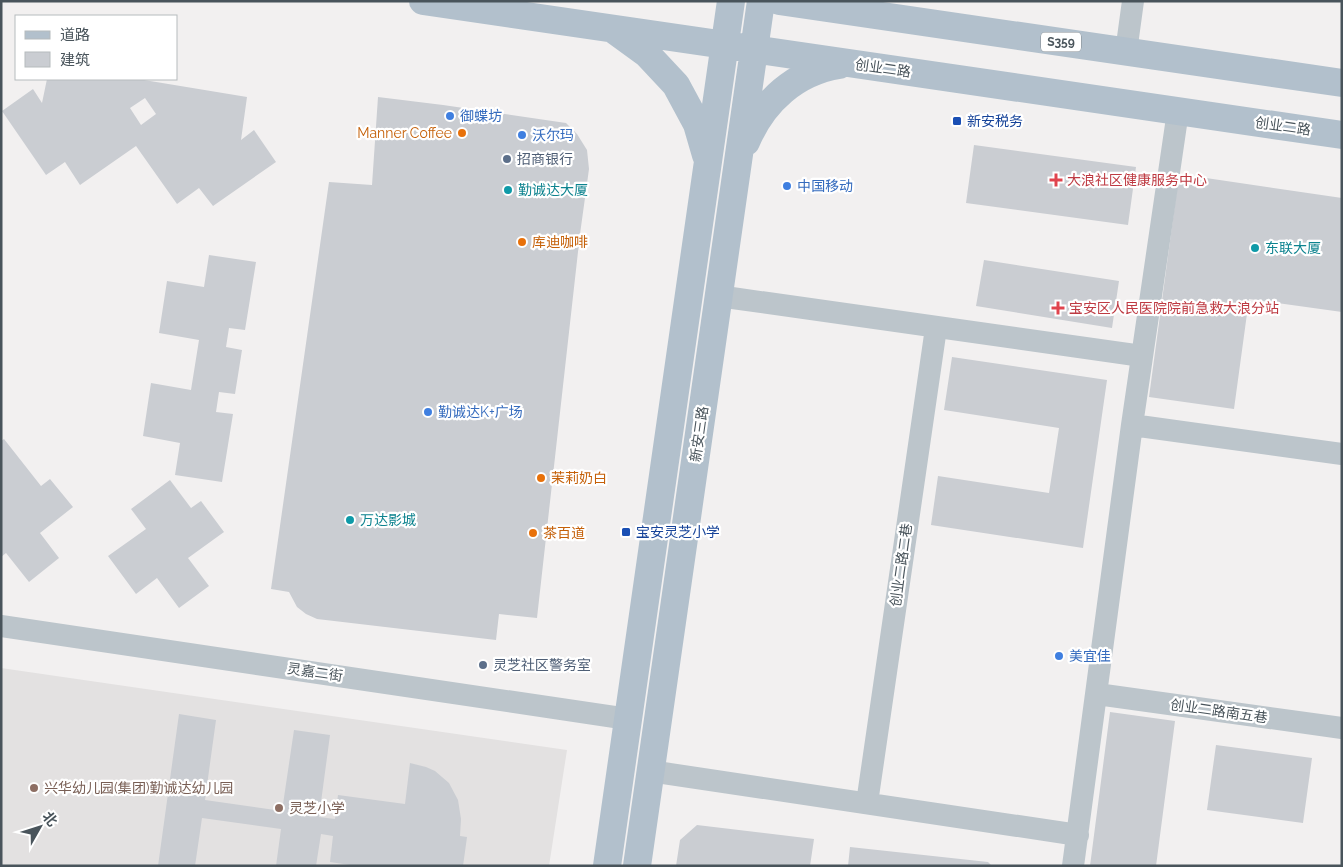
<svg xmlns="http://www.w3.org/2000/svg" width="1343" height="867" viewBox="0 0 1343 867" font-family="Raleway,'Noto Sans SC',sans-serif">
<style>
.education{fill:#e3e1e1}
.building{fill:#cacdd2;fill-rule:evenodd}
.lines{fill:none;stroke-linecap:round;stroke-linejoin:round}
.minor{stroke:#bcc5cb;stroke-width:22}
.primary{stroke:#b2c0cc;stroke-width:28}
.shop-dot{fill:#3f7fe0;stroke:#fff;stroke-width:2}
.transit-dot{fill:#1a4fb4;stroke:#fff;stroke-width:2}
.food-dot{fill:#e8710a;stroke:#fff;stroke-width:2}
.service-dot{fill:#5c6f8a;stroke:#fff;stroke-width:2}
.health-dot{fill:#e0444e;stroke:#fff;stroke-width:2}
.culture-dot{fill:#0f9aa8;stroke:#fff;stroke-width:2}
.education-dot{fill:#8d6e63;stroke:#fff;stroke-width:2}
.labels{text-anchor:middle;stroke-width:4.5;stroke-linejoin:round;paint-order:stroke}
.shield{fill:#fff;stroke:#80878c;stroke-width:1}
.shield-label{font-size:12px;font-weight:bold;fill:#49545b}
.street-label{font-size:14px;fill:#49545b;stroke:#fff}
.shop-label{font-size:14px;fill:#366cbe;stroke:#fff;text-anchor:start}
.transit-label{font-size:14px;fill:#164399;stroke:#fff;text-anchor:start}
.food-label{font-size:14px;fill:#c56008;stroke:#fff;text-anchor:start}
.service-label{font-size:14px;fill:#4e5e75;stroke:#fff;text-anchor:start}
.health-label{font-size:14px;fill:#be3a42;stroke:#fff;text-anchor:start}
.culture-label{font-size:14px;fill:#0d838f;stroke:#fff;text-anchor:start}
.education-label{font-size:14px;fill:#785e54;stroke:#fff;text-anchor:start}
</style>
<rect width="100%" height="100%" fill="#f2f0f0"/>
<path class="education" d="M1 668 567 750 549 866H1Z"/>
<path class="building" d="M47 79H138L247 97 241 140 254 130 276 162 213 206 199 188 177 204 136 146 80 185 65 162 46 175 2 111 33 89 42 103ZM145 98 156 114 141 125 130 108Z
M378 97 443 105 566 123 577 134 587 150 589 169 580 234 537 618 499 614 496 640 317 619 306 614 297 607 289 592 271 589 329 182 372 185Z
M974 145 1136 167 1128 225 966 203Z
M1179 174 1342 198V312L1249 299 1234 409 1149 397Z
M209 255 256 262 245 330 229 328 226 347 242 350 235 394 219 392 216 412 233 414 222 482 175 475 180 443 143 436 151 383 191 390 199 340 159 333 167 281 204 287Z
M984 260 1119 281 1112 328 976 306Z
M952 357 1107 380 1083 548 931 525 938 476 1049 493 1059 428 944 410Z
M4 439 41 486 50 479 73 507 40 533 59 558 29 582 6 553 1 557V441Z
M170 480 191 508 201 501 224 532 188 558 209 586 179 608 157 578 136 594 108 556 146 529 131 509Z
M1110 712 1175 721 1156 866H1090Z
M179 714 216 720 205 800 282 811 294 730 330 735 319 817 335 819 338 795 405 804 410 763 426 767 435 771 449 783 458 800 461 819 460 836 467 837 463 866H357L330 862 333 836 321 834 316 866H276L281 829 202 818 195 866H158Z
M1216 745 1312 758 1303 823 1207 810Z
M697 825 814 839 810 866H676L680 840Z
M850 847 988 862 992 866H848Z"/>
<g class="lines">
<path class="minor" d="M1126 52 1133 1
M718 296 1142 356
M1132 425 1342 454
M1 626 628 719
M1097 694 1342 728
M650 771 1078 835
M867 803 936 328
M1073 866 1132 425 1178 111"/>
<path class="primary" d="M423 1 1342 135
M779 1 1342 83
M614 30 647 54 676 85 697 124 706 155
M746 142C763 101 796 72 839 65
M607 866 731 1
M637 866 761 1"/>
</g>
<g class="shop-dot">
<circle cx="450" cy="116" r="5"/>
<circle cx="522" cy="135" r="5"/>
<circle cx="787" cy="186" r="5"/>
<circle cx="428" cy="412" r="5"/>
<circle cx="1059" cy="656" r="5"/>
</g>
<g class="transit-dot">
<rect x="952" y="116" width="10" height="10" rx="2.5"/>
<rect x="621" y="527" width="10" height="10" rx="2.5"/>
</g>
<g class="food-dot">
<circle cx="462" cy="133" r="5"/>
<circle cx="522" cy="242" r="5"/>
<circle cx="541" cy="478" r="5"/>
<circle cx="533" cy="533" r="5"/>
</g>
<g class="service-dot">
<circle cx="507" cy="159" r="5"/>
<circle cx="483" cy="665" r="5"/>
</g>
<g class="health-dot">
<path d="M1053.5 172.5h5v5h5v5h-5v5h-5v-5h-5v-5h5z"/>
<path d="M1055.5 300.5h5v5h5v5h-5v5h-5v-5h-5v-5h5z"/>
</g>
<g class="culture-dot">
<circle cx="508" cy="190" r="5"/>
<circle cx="1255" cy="248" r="5"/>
<circle cx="350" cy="520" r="5"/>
</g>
<g class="education-dot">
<circle cx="34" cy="788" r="5"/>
<circle cx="279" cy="808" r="5"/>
</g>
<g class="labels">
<rect class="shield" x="1041" y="32.5" width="40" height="19" rx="4"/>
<g class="shield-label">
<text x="1061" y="46">S359</text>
</g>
<g class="street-label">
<text transform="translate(883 68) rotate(8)" y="5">创业二路</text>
<text transform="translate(1283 126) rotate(8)" y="5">创业二路</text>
<text transform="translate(699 434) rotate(-82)" y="5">新安三路</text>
<text transform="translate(901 565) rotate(-82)" y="5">创业二路二巷</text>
<text transform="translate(315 672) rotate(8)" y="5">灵嘉二街</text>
<text transform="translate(1219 711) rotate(8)" y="5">创业二路南五巷</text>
</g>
<g class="shop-label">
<text x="460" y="121">御蝶坊</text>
<text x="532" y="140">沃尔玛</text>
<text x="797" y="191">中国移动</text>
<text x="438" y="417">勤诚达K+广场</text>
<text x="1069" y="661">美宜佳</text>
</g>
<g class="transit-label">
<text x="967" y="126">新安税务</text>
<text x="636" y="537">宝安灵芝小学</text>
</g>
<g class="food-label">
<text x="452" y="138" text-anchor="end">Manner Coffee</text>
<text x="532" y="247">库迪咖啡</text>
<text x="551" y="483">茉莉奶白</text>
<text x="543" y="538">茶百道</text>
</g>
<g class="service-label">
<text x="517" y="164">招商银行</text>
<text x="493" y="670">灵芝社区警务室</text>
</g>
<g class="health-label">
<text x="1067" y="185">大浪社区健康服务中心</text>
<text x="1069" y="313">宝安区人民医院院前急救大浪分站</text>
</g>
<g class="culture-label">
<text x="518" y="195">勤诚达大厦</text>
<text x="1265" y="253">东联大厦</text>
<text x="360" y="525">万达影城</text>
</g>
<g class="education-label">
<text x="44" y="793">兴华幼儿园(集团)勤诚达幼儿园</text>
<text x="289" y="813">灵芝小学</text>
</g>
</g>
<rect width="1343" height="867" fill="none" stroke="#49545b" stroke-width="5"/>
<rect x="15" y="15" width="162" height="65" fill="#ffffff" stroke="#b6bbbd"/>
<rect x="25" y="31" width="25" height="8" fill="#b2c0cc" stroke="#b6bbbd"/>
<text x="60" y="40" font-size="15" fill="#49545b">道路</text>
<rect x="25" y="52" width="25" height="15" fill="#cacdd2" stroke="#b6bbbd"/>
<text x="60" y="65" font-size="15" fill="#49545b">建筑</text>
<g transform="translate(40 827) rotate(51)" stroke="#ffffff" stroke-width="4" paint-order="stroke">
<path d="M0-4L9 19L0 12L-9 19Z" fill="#49545b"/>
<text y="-8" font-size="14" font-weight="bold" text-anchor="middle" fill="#49545b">北</text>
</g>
</svg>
